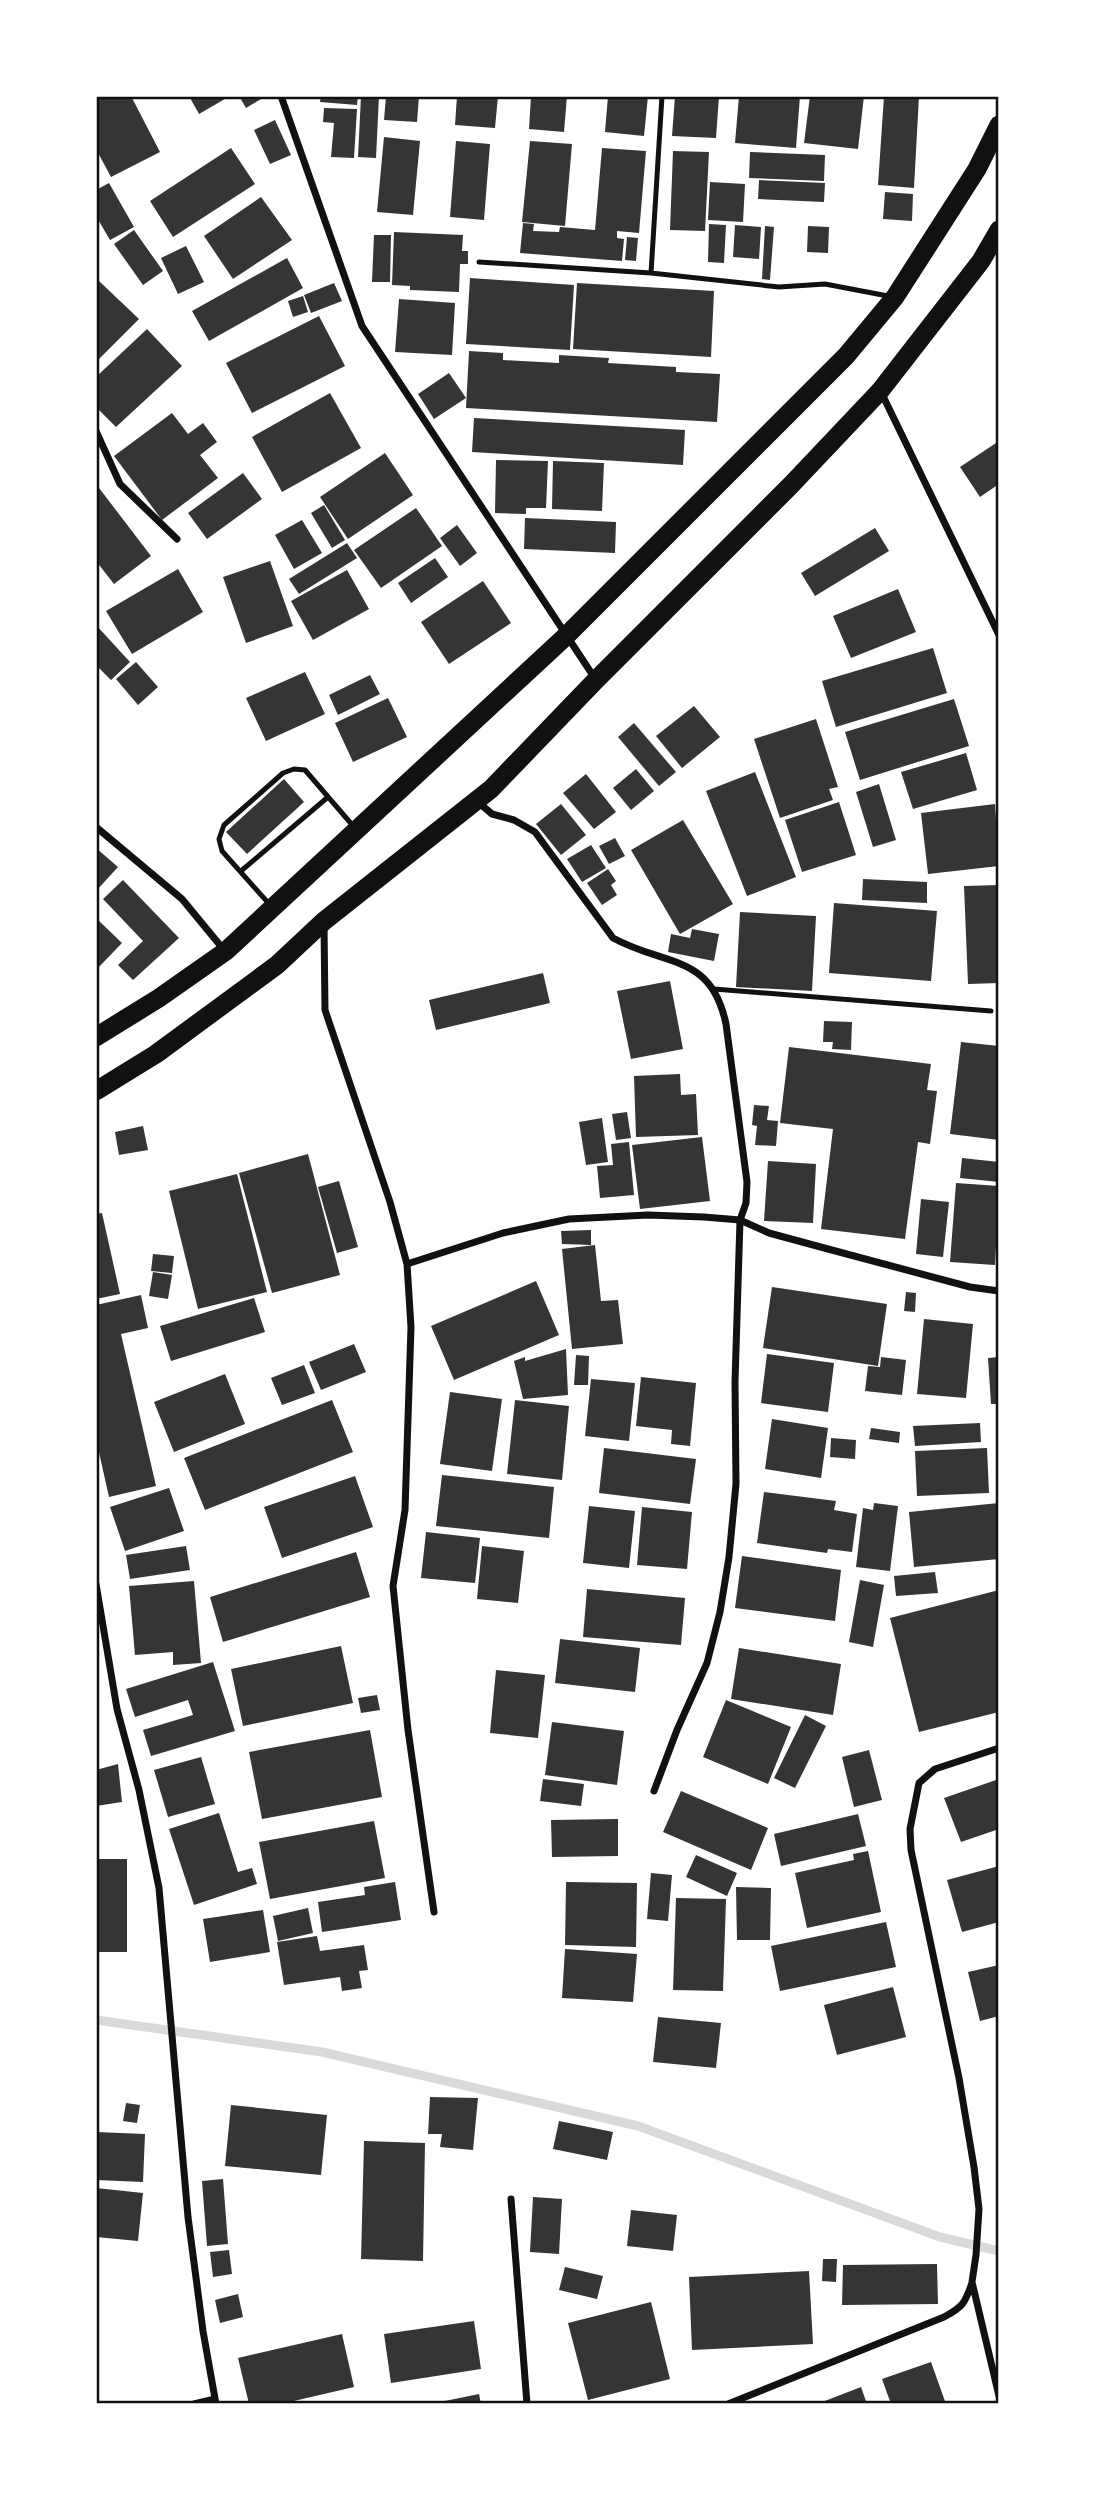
<svg xmlns="http://www.w3.org/2000/svg" width="1095" height="2500" viewBox="0 0 1095 2500" font-family="'Work Sans',sans-serif">
<style>
.lines{fill:none;stroke-linecap:round;stroke-linejoin:round}
.stream{stroke:#d9d9d9;stroke-width:9}
.building{fill:#353535}
.service{stroke:#111;stroke-width:5}
.minor{stroke:#111;stroke-width:7}
.trunk{stroke:#111;stroke-width:19}
.neatline{fill:none;stroke:#111;stroke-width:2.5}
</style>
<rect width="100%" height="100%" fill="#fff"/>
<g class="lines">
<path class="stream" d="M96 2020 322 2052 638 2126 940 2237 999 2251"/>
</g>
<path class="building" d="M96 96H131L160 152 111 177 96 149Z
M189 96H230L199 114Z
M239 96H266L246 108Z
M321 96H358L357 105 320 102Z
M361 96H379L376 158 358 157Z
M386 96H419L417 122 384 120Z
M457 96H498L495 128 455 125Z
M531 96H567L564 132 529 129Z
M608 96H648L644 136 605 132Z
M675 96H719L716 138 672 136Z
M739 96H800L796 148 735 143Z
M810 96H864L858 149 804 143Z
M884 96H919L914 188 878 185Z
M324 108 357 109 354 158 331 157 334 123 323 122Z
M275 120 291 155 270 164 254 130Z
M384 137 420 141 413 215 377 212Z
M456 141 490 144 484 220 450 217Z
M530 141 572 144 565 226 522 222Z
M231 148 255 184 173 237 150 201Z
M602 148 646 151 639 233 617 231V238L624 239 622 261 520 253 523 223 534 224 533 231 559 232 560 227 595 230Z
M673 151 709 152 705 231 670 230Z
M750 152 825 155 824 181 749 178Z
M759 180 825 183 824 202 758 199Z
M710 182 745 184 743 222 708 220Z
M109 183 134 227 110 240 96 216V190Z
M885 192 913 194 912 221 883 219Z
M261 197 292 240 233 279 204 236Z
M709 224 726 225 724 263 708 262Z
M735 225 761 227 759 259 733 257Z
M765 226 774 227 770 280 762 279Z
M808 226 829 227 828 253 807 252Z
M134 230 163 271 143 285 114 244Z
M394 232 463 235 462 251H468V264H460L459 292 410 290V286L392 285Z
M374 235H391L390 282H372Z
M627 237 638 238 636 261 625 260Z
M186 246 204 282 178 294 161 258Z
M287 258 303 288 209 341 192 311Z
M470 278 574 285 570 350 466 344Z
M99 281 139 319 96 362V284Z
M334 283 342 301 311 313 304 295Z
M577 283 714 291 711 357 573 349Z
M303 296 308 312 293 317 288 301Z
M399 299 455 303 452 355 395 352Z
M319 316 345 366 252 413 226 363Z
M147 329 182 366 116 427 96 407V377Z
M469 351 503 353V360L559 363V355L609 358 608 363 676 367V372L720 374 717 422 466 408Z
M449 373 466 398 434 419 418 394Z
M330 393 361 448 282 492 252 437Z
M172 413 188 434 203 423 217 442 200 455 218 478 162 520 114 456Z
M474 418 685 430 683 465 472 452Z
M999 441V484L980 497 960 467Z
M385 453 413 495 348 539 320 497Z
M496 460 548 461 546 508H526V514L495 513Z
M553 461 604 463 602 511 552 509Z
M243 473 262 499 207 539 188 513Z
M96 484 151 556 114 584 96 561Z
M324 505 345 540 332 548 311 513Z
M416 508 442 546 381 588 354 550Z
M525 518 616 522 615 553 524 549Z
M302 520 322 553 294 569 275 535Z
M457 525 477 553 460 566 440 538Z
M875 528 889 551 815 596 801 573Z
M347 543 357 558 299 594 289 579Z
M435 558 448 577 411 603 398 583Z
M270 561 293 626 246 643 223 577Z
M178 569 203 612 132 654 106 611Z
M347 570 369 609 313 640 291 601Z
M483 581 511 623 449 664 421 622Z
M898 589 916 632 851 658 833 616Z
M96 625 130 662 111 680 96 665Z
M933 648 947 693 836 727 822 681Z
M136 662 158 687 138 705 116 679Z
M305 672 325 714 266 741 246 698Z
M370 675 380 694 338 715 329 695Z
M388 698 407 737 353 762 335 723Z
M954 699 969 746 860 780 845 732Z
M694 706 720 737 682 768 656 736Z
M816 719 838 787 829 789 833 800 780 818 754 739Z
M634 723 676 772 659 786 618 737Z
M966 753 977 790 913 809 901 772Z
M636 769 654 791 631 810 613 788Z
M755 772 796 877 747 896 706 791Z
M586 774 616 812 594 829 563 793Z
M284 779 304 802 247 854 226 832Z
M879 784 896 840 873 847 856 792Z
M839 802 856 855 802 872 785 820Z
M561 804 586 835 561 855 536 824Z
M995 804 999 866 928 874 921 813Z
M683 820 733 904 680 934 631 850Z
M615 838 625 856 609 864 599 846Z
M591 845 606 868 582 882 567 859Z
M96 848 118 867 96 891Z
M608 869 616 881 611 885 617 895 602 905 587 883Z
M863 879 927 882V903L862 900Z
M123 880 179 938 133 980 118 965 143 941 103 899Z
M999 885V983L968 984 964 886Z
M834 903 937 911 931 981 829 973Z
M740 912 816 916 812 991 736 987Z
M96 918 122 943 96 970Z
M692 929 719 934 714 961 668 952 671 934 690 938Z
M543 973 550 1003 436 1030 429 1000Z
M670 981 683 1049 631 1059 617 991Z
M824 1021 852 1022 851 1050 832 1049 833 1042H823Z
M961 1042 999 1046V1140L950 1134Z
M789 1047 931 1064 927 1090 937 1091 930 1144 918 1142 905 1239 821 1229 833 1129 780 1123Z
M680 1074 681 1095 696 1094 698 1135 636 1137 634 1076Z
M754 1105 769 1106 767 1120 778 1121 776 1146 755 1145 757 1126 752 1125Z
M627 1112 631 1138 616 1140 612 1114Z
M602 1118 608 1162 586 1165 579 1122Z
M143 1126 148 1150 119 1155 115 1132Z
M702 1137 710 1201 640 1209 632 1145Z
M629 1142 634 1195 600 1198 597 1166 613 1165 611 1144Z
M308 1154 340 1275 272 1293 239 1173Z
M962 1158 999 1162V1182L960 1178Z
M768 1161 816 1164 813 1223 764 1221Z
M237 1174 267 1292 198 1309 169 1191Z
M339 1181 358 1247 337 1253 318 1187Z
M956 1183 999 1186 995 1265 950 1262Z
M921 1199 949 1202 943 1257 916 1254Z
M102 1213 120 1294 96 1299V1214Z
M591 1230V1245L562 1244 561 1231Z
M595 1245 601 1301 618 1300 623 1344 572 1349 562 1249Z
M153 1254 174 1256 172 1273 151 1271Z
M153 1272 172 1275 168 1299 149 1296Z
M536 1281 559 1335 454 1380 431 1326Z
M772 1287 887 1304 878 1366 763 1348Z
M906 1292 916 1293 915 1312 904 1311Z
M141 1295 148 1328 121 1334 156 1486 109 1497 96 1439V1305Z
M254 1298 265 1332 171 1361 160 1326Z
M924 1319 973 1324 966 1398 917 1394Z
M354 1344 366 1372 321 1390 309 1362Z
M566 1349 568 1395 523 1399 514 1361 525 1357V1361Z
M767 1354 834 1363 828 1412 761 1403Z
M576 1355 589 1356 588 1385H574Z
M881 1357 906 1360 902 1395 865 1391 868 1366 880 1367Z
M999 1357V1404H991L988 1358Z
M304 1365 315 1393 282 1405 271 1378Z
M225 1374 245 1424 174 1452 154 1402Z
M641 1377 696 1383 690 1446 671 1444 672 1430 636 1426Z
M591 1379 635 1383 629 1441 585 1436Z
M450 1392 502 1399 492 1471 440 1464Z
M332 1400 353 1452 205 1510 184 1458Z
M515 1400 569 1406 562 1480 507 1474Z
M772 1419 828 1428 821 1478 765 1469Z
M980 1423 981 1442 915 1446 913 1426Z
M871 1428 900 1432 899 1443 869 1439Z
M831 1438 856 1440 855 1459 830 1457Z
M604 1448 696 1459 690 1504 599 1493Z
M987 1448 989 1493 917 1496 915 1451Z
M442 1475 554 1487 549 1538 436 1526Z
M355 1476 373 1527 282 1558 264 1507Z
M169 1488 184 1531 125 1551 110 1507Z
M764 1492 836 1501 834 1510 857 1514 852 1552 828 1549 827 1553 757 1543Z
M874 1503 898 1506 890 1571 856 1567 863 1508 873 1510Z
M999 1503V1559L914 1567 909 1512Z
M589 1506 635 1511 629 1568 583 1563Z
M642 1507 692 1512 687 1569 637 1565Z
M426 1532 480 1538 475 1583 421 1578Z
M186 1546 190 1570 130 1579 126 1555Z
M482 1546 524 1551 518 1603 477 1599Z
M356 1552 370 1597 223 1642 210 1597Z
M742 1556 841 1570 835 1621 735 1608Z
M935 1572 938 1593 896 1596 894 1576Z
M860 1580 884 1585 873 1647 849 1642Z
M194 1581 201 1663 173 1665V1652L135 1655 129 1586Z
M587 1589 685 1598 681 1645 583 1637Z
M999 1590V1712L919 1732 890 1618Z
M560 1639 640 1648 635 1692 555 1683Z
M341 1646 353 1703 243 1726 231 1669Z
M739 1648 841 1664 833 1715 731 1699Z
M213 1662 235 1731 151 1756 143 1730 193 1715 188 1700 135 1717 126 1689Z
M496 1670 545 1675 538 1738 490 1733Z
M377 1695 380 1710 361 1713 358 1698Z
M726 1700 791 1727 768 1784 703 1757Z
M805 1715 826 1726 795 1788 774 1778Z
M552 1722 624 1731 617 1785 545 1775Z
M370 1730 382 1797 262 1819 249 1752Z
M869 1750 882 1800 854 1807 842 1757Z
M201 1757 215 1804 168 1817 154 1770Z
M118 1764 122 1802 96 1806V1770Z
M543 1779 584 1784 581 1806 540 1801Z
M999 1779V1829L961 1842 944 1798Z
M681 1791 768 1828 751 1870 663 1832Z
M219 1813 238 1872 252 1868 257 1884 194 1905 169 1829Z
M858 1814 866 1846 781 1866 774 1834Z
M618 1819V1856L552 1857 551 1820Z
M374 1821 385 1878 270 1899 259 1842Z
M868 1851 881 1912 807 1928 795 1873 854 1860 853 1854Z
M696 1855 737 1873 727 1896 686 1877Z
M96 1859H127V1952H96Z
M999 1866V1922L962 1932 947 1880Z
M651 1873 672 1875 668 1921 647 1919Z
M395 1882 401 1920 322 1932 318 1902 365 1895 364 1887Z
M566 1882 637 1883 636 1947 565 1945Z
M736 1887 771 1888 770 1940H737Z
M676 1898 726 1899 723 1991 673 1990Z
M308 1908 313 1933 278 1941 273 1916Z
M263 1910 270 1952 210 1962 203 1919Z
M886 1922 896 1967 780 1991 771 1946Z
M317 1936 320 1951 364 1945 368 1970 359 1971 362 1988 342 1991 340 1977 284 1985 277 1942Z
M565 1949 637 1954 633 2002 562 1998Z
M999 1965V2016L980 2021 968 1972Z
M893 1987 906 2037 837 2055 824 2005Z
M658 2017 721 2023 716 2068 653 2062Z
M430 2097 478 2098 473 2150 440 2147 442 2134H428Z
M126 2103 140 2105 137 2123 123 2121Z
M231 2105 327 2115 321 2175 225 2166Z
M559 2121 613 2132 607 2160 553 2149Z
M96 2132 145 2134 143 2182 96 2180Z
M364 2141 425 2143 423 2261 361 2259Z
M223 2179 228 2244 207 2246 202 2181Z
M96 2188 143 2193 138 2241 96 2237Z
M533 2197 562 2199 559 2254 530 2252Z
M631 2210 677 2215 673 2251 627 2246Z
M229 2250 232 2274 213 2277 210 2252Z
M823 2259H837L836 2282 822 2281Z
M937 2264 938 2304 842 2305 843 2265Z
M565 2267 603 2276 597 2299 559 2290Z
M809 2271 813 2344 692 2350 689 2277Z
M238 2294 243 2317 220 2323 215 2300Z
M651 2302 670 2379 588 2400 568 2323Z
M474 2321 481 2369 391 2383 384 2334Z
M342 2334 354 2387 281 2404H249L238 2358Z
M931 2362 946 2404H891L882 2379Z
M861 2387 867 2404H817Z
M479 2394 481 2404H435V2403Z"/>
<g class="lines">
<path class="service" d="M479 262 651 273 779 287 825 284 888 296
M651 273 662 96
M241 871 328 797
M271 906 222 851 219 839 224 825 283 773 294 769 305 770 354 827
M714 989 991 1011"/>
<path class="minor" d="M281 96 362 326 596 680
M881 392 999 635
M96 431 120 484 177 539
M478 802 492 814 514 820 535 832 613 938C666 967 711 953 726 1024L747 1182 746 1203 740 1220 735 1382 736 1484 729 1557 720 1612 707 1663 677 1730 654 1791
M96 827 182 899 224 950
M324 925 325 1010 390 1202 407 1264 411 1327 405 1510 393 1586 408 1730 434 1912
M407 1264 503 1233 569 1219 648 1215 704 1217 740 1220 769 1233 828 1249 970 1287 999 1291
M96 1584 117 1709 139 1790 159 1888 188 2217 203 2331 216 2404
M999 1748 935 1769 919 1783 910 1829 911 1850 959 2078 974 2167 979 2209 976 2255 972 2282 999 2396
M511 2199 527 2404
M194 2404 215 2399
M728 2404 944 2317C963 2307 965 2303 972 2283"/>
<path class="trunk" d="M96 1037 159 998 226 951 566 636 846 356 895 297 977 169 999 125
M96 1091 156 1054 277 965 324 921 491 789 596 680 791 485 880 391 981 261 999 230"/>
</g>
<rect width="1095" height="2500" fill="none" stroke="#ffffff" stroke-width="196"/>
<rect x="98" y="98" width="899" height="2304" class="neatline"/>
</svg>
